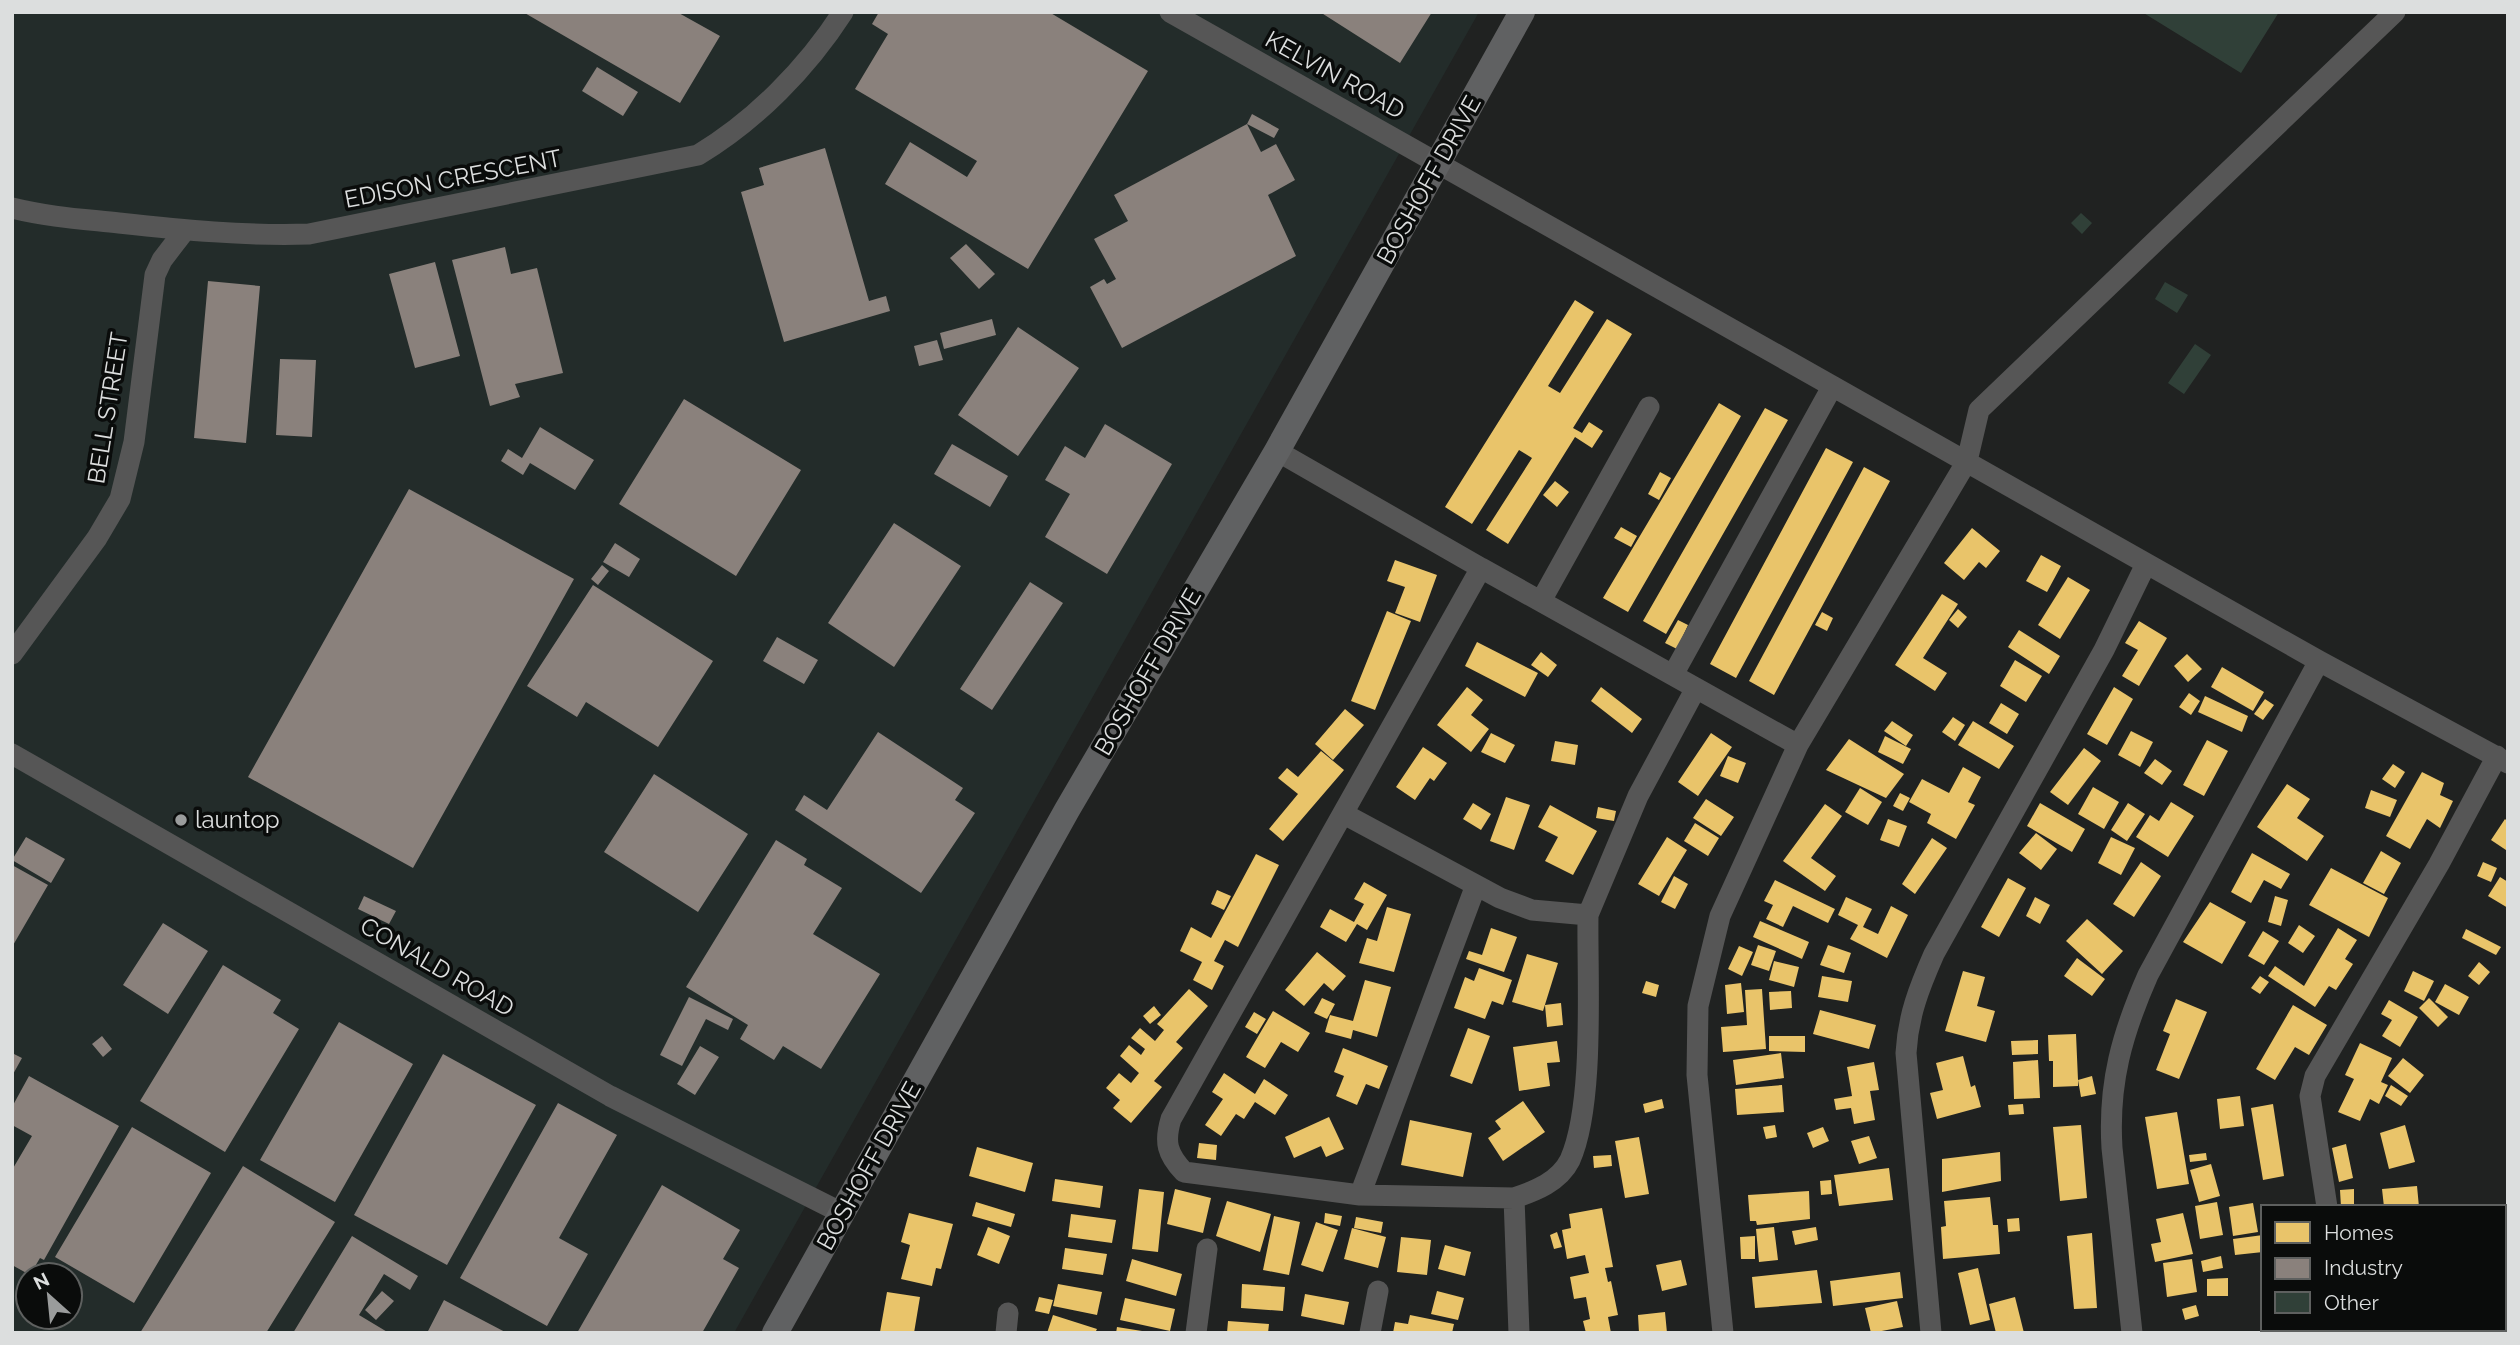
<svg xmlns="http://www.w3.org/2000/svg" width="2520" height="1345" viewBox="0 0 2520 1345" font-family="Raleway,sans-serif">
<style>
.built{fill:#232c2a;fill-rule:evenodd}
.homes{fill:#e9c46a}
.industry{fill:#8a817c}
.building{fill:#304038}
.lines{fill:none;stroke-linecap:round;stroke-linejoin:round}
.minor{stroke:#565656;stroke-width:21}
.major{stroke:#606162;stroke-width:26}
.poi-dot{fill:#9a9c9c;stroke:#0a0c0b;stroke-width:2.5}
.labels{text-anchor:middle;stroke-width:7;stroke-linejoin:round;paint-order:stroke}
.street-label{font-size:24px;fill:#dcdede;stroke:#0a0c0b}
.poi-label{font-size:24px;fill:#dcdede;stroke:#0a0c0b;text-anchor:start}
</style>
<rect width="100%" height="100%" fill="#202221"/>
<path class="built" d="M12 12H1479L734 1333H12ZM28 1275H70V1317H28Z"/>
<path class="homes" d="M1575 300 1594 312 1548 386 1560 393 1607 319 1632 334 1573 428 1582 433 1589 422 1603 431 1592 448 1575 437 1508 544 1486 530 1532 458 1519 450 1472 524 1445 507Z
M1719 403 1741 416 1628 612 1603 598Z
M1765 408 1788 420 1666 634 1643 621Z
M1826 448 1853 462 1736 678 1710 664Z
M1864 467 1890 481 1774 695 1749 681Z
M1660 472 1671 478 1659 500 1648 494Z
M1555 481 1569 492 1557 507 1543 495Z
M1621 527 1637 536 1631 547 1614 538Z
M1972 528 2000 551 1986 568 1979 562 1964 580 1944 563Z
M2041 555 2061 566 2047 592 2026 581Z
M1395 560 1437 575 1420 622 1395 613 1405 587 1387 581Z
M2068 577 2090 590 2060 639 2038 625Z
M1942 594 1958 604 1923 658 1947 673 1935 691 1895 665Z
M1958 609 1967 617 1958 628 1949 620Z
M1387 611 1411 621 1375 710 1351 701Z
M1822 612 1833 618 1827 631 1815 625Z
M1678 620 1688 625 1677 649 1665 643Z
M2139 621 2167 638 2139 686 2122 676 2138 650 2125 643Z
M2019 630 2060 656 2049 674 2008 647Z
M1477 642 1538 673 1525 697 1465 666Z
M1541 652 1557 665 1548 677 1531 665Z
M2187 654 2202 669 2188 682 2174 666Z
M2015 660 2042 676 2026 702 2000 686Z
M2222 667 2264 692 2253 711 2211 687Z
M1467 687 1483 700 1471 715 1489 729 1471 752 1437 725Z
M1601 687 1642 719 1632 733 1591 701Z
M2114 687 2133 699 2107 745 2087 734Z
M2189 693 2200 701 2191 715 2179 707Z
M2205 696 2248 716 2242 732 2198 712Z
M2265 699 2274 705 2263 720 2254 714Z
M2001 703 2019 714 2007 734 1989 723Z
M1345 709 1364 725 1333 760 1315 744Z
M1953 717 1965 725 1955 741 1942 732Z
M1892 721 1913 735 1906 746 1884 731Z
M1973 721 2014 746 1999 769 1958 745Z
M2131 731 2153 742 2140 767 2118 755Z
M1491 733 1515 745 1505 763 1481 752Z
M1711 733 1732 747 1698 796 1678 782Z
M1885 736 1911 749 1903 764 1878 752Z
M1849 739 1904 774 1886 798 1826 770Z
M2207 740 2228 751 2204 796 2183 785Z
M1555 741 1578 745 1575 765 1551 761Z
M1423 747 1447 763 1434 781 1430 778 1415 800 1396 787Z
M2084 748 2101 761 2068 805 2050 792Z
M1321 751 1344 770 1283 841 1269 829 1298 794 1278 778 1287 768 1298 777Z
M1728 756 1746 763 1738 783 1720 776Z
M2155 759 2172 771 2162 785 2144 773Z
M2393 764 2405 772 2395 788 2382 779Z
M1963 767 1981 777 1968 802 1975 805 1956 839 1927 823 1931 814 1909 802 1922 779 1949 793Z
M2422 772 2444 783 2440 795 2453 801 2440 828 2427 819 2410 849 2386 836Z
M2287 784 2310 799 2297 818 2324 836 2307 861 2257 827Z
M2093 787 2119 802 2104 829 2078 814Z
M1860 788 1882 802 1868 825 1845 812Z
M2371 790 2397 800 2390 817 2365 808Z
M1900 793 1910 798 1903 811 1893 806Z
M1506 797 1530 805 1514 850 1490 841Z
M1706 799 1734 817 1721 836 1693 818Z
M2171 802 2194 816 2168 857 2136 837 2150 815 2159 821Z
M1473 803 1491 814 1481 830 1463 819Z
M2040 803 2085 829 2072 852 2027 826Z
M2128 803 2145 814 2127 841 2111 830Z
M1825 804 1842 816 1811 858 1836 876 1825 891 1783 861Z
M1550 805 1597 831 1573 875 1545 861 1558 837 1538 827Z
M1598 807 1616 811 1614 821 1596 818Z
M1888 819 1907 826 1899 847 1880 840Z
M2505 819 2508 822 2506 850 2491 840Z
M1695 823 1719 838 1708 856 1684 841Z
M2036 833 2057 849 2041 870 2019 853Z
M1667 837 1687 850 1659 896 1638 884Z
M2111 837 2135 848 2121 875 2098 863Z
M1932 838 1947 848 1915 894 1902 884Z
M2381 851 2401 863 2384 894 2363 883Z
M2252 853 2290 874 2281 889 2264 880 2251 903 2231 892Z
M1256 854 1279 865 1238 947 1225 940 1214 961 1224 966 1212 990 1193 980 1202 962 1180 951 1191 927 1211 938Z
M2141 862 2161 876 2134 917 2113 904Z
M2483 862 2497 868 2491 882 2477 876Z
M2331 868 2388 898 2369 937 2309 905Z
M1674 876 1688 884 1675 909 1661 902Z
M2500 877 2508 882V908L2488 896Z
M2008 878 2026 888 1999 937 1981 927Z
M1775 880 1835 909 1828 923 1793 906 1783 927 1766 919 1773 905 1764 901Z
M1364 882 1387 895 1367 930 1357 924 1346 942 1320 927 1330 909 1354 922 1364 904 1354 899Z
M1217 890 1231 896 1224 910 1211 904Z
M2275 896 2288 900 2281 926 2268 922Z
M1846 897 1872 909 1863 927 1878 934 1891 906 1908 915 1887 958 1850 939 1858 925 1838 915Z
M2035 897 2050 905 2040 924 2026 916Z
M2210 902 2246 922 2222 964 2183 942Z
M1387 907 1411 914 1394 972 1359 963 1367 938 1377 941Z
M2087 919 2123 951 2102 974 2066 941Z
M1760 921 1809 942 1802 959 1753 937Z
M2299 925 2315 936 2303 953 2288 943Z
M1491 928 1517 937 1504 972 1466 959 1469 951 1482 955Z
M2338 928 2357 940 2345 959 2353 964 2336 990 2329 986 2315 1007 2268 976 2275 966 2304 986Z
M2466 929 2501 947 2496 955 2462 938Z
M2263 931 2279 941 2264 965 2248 956Z
M1758 945 1776 951 1769 971 1751 965Z
M1828 945 1851 953 1844 973 1820 965Z
M1739 946 1753 952 1742 976 1728 969Z
M1317 952 1346 976 1333 991 1324 983 1304 1006 1285 990Z
M1527 954 1558 963 1543 1011 1512 1002Z
M2077 958 2105 979 2092 996 2064 976Z
M1774 961 1799 967 1794 987 1769 980Z
M2479 962 2490 972 2479 985 2468 976Z
M1479 968 1512 980 1503 1005 1492 1001 1485 1019 1454 1008 1465 977 1474 981Z
M1963 971 1985 977 1977 1006 1995 1011 1986 1042 1945 1031Z
M2413 971 2434 981 2424 1001 2404 991Z
M1822 976 1852 981 1848 1002 1818 997Z
M2260 976 2269 982 2260 994 2251 988Z
M1365 980 1391 987 1377 1037 1353 1030 1351 1039 1325 1032 1330 1015 1353 1021Z
M1646 981 1659 985 1656 997 1642 993Z
M1741 983 1744 1012 1727 1014 1725 985Z
M2445 984 2469 997 2459 1015 2435 1002Z
M1189 989 1208 1006 1176 1042 1183 1048 1154 1081 1162 1087 1131 1123 1113 1108 1120 1100 1106 1088 1119 1073 1131 1083 1139 1073 1120 1056 1129 1045 1141 1055 1145 1049 1131 1038 1140 1028 1155 1041 1164 1030 1157 1024Z
M1762 989 1766 1049 1723 1052 1721 1027 1747 1025 1745 990Z
M1791 991 1792 1008 1770 1010 1769 992Z
M1322 998 1335 1004 1327 1019 1314 1013Z
M2429 998 2448 1017 2438 1027 2419 1008Z
M2176 999 2207 1012 2179 1079 2156 1070 2170 1034 2163 1031Z
M2389 1000 2418 1017 2400 1047 2382 1036 2392 1020 2381 1014Z
M1561 1003 1563 1025 1547 1027 1545 1005Z
M2293 1005 2327 1025 2309 1055 2295 1047 2275 1080 2256 1069Z
M1154 1006 1161 1015 1150 1024 1143 1016Z
M1820 1010 1876 1025 1869 1049 1813 1034Z
M1273 1011 1310 1033 1298 1052 1281 1042 1265 1068 1246 1057Z
M1254 1012 1266 1019 1257 1034 1245 1027Z
M1468 1028 1490 1036 1472 1084 1450 1076Z
M2076 1034 2078 1080 2092 1076 2096 1094 2081 1097 2078 1080V1086L2053 1087V1061H2049L2048 1035Z
M1769 1036H1805V1052L1769 1051Z
M2038 1040V1054L2012 1055 2011 1041Z
M1557 1041 1560 1062 1547 1063 1550 1086 1519 1091 1513 1047Z
M2360 1043 2392 1058 2381 1082 2388 1085 2379 1104 2370 1099 2360 1121 2338 1112 2354 1079 2345 1075Z
M1343 1048 1388 1066 1379 1089 1366 1084 1357 1105 1336 1096 1344 1076 1334 1072Z
M1781 1053 1784 1078 1736 1085 1733 1060Z
M1963 1056 1971 1087 1975 1085 1981 1107 1937 1119 1930 1093 1943 1090 1936 1063Z
M2403 1058 2424 1075 2410 1093 2388 1076Z
M2038 1060 2040 1098 2014 1099 2013 1062Z
M1874 1062 1879 1090 1870 1091 1875 1120 1854 1124 1851 1108 1836 1110 1834 1099 1852 1096 1847 1067Z
M1224 1073 1255 1094 1264 1079 1288 1095 1275 1115 1255 1102 1244 1119 1236 1114 1221 1136 1205 1125 1223 1099 1212 1092Z
M1782 1085 1784 1112 1737 1115 1735 1089Z
M2391 1085 2408 1096 2401 1106 2385 1096Z
M2240 1096 2244 1126 2220 1129 2217 1099Z
M1662 1099 1664 1108 1645 1113 1643 1104Z
M1523 1101 1545 1132 1503 1161 1488 1138 1501 1129 1495 1121Z
M2023 1104 2024 1114 2009 1115 2008 1105Z
M2273 1104 2284 1176 2263 1180 2251 1108Z
M2177 1112 2189 1184 2157 1189 2145 1117Z
M1329 1117 1344 1149 1326 1157 1321 1146 1294 1158 1285 1137Z
M1410 1120 1472 1133 1463 1177 1401 1165Z
M1775 1125 1777 1137 1766 1139 1763 1127Z
M2081 1125 2087 1198 2060 1201 2053 1127Z
M2405 1125 2415 1162 2389 1169 2380 1133Z
M1823 1127 1829 1141 1813 1148 1807 1133Z
M1869 1136 1877 1158 1859 1164 1851 1141Z
M1639 1137 1649 1194 1625 1198 1615 1141Z
M1199 1143 1217 1145 1216 1160 1197 1158Z
M2346 1144 2353 1178 2339 1182 2332 1148Z
M977 1147 1033 1163 1025 1192 969 1176Z
M2000 1152 2001 1181 1942 1192V1159Z
M2206 1153 2207 1160 2190 1162 2189 1155Z
M1611 1155 1612 1166 1594 1168 1593 1156Z
M2211 1164 2220 1196 2199 1202 2190 1170Z
M1889 1168 1893 1200 1839 1206 1834 1175Z
M1055 1179 1103 1186 1100 1208 1052 1201Z
M1831 1180 1832 1194 1821 1195 1820 1181Z
M2417 1186 2419 1207H2384L2382 1189Z
M1139 1189 1164 1192 1158 1252 1132 1249Z
M1175 1189 1211 1198 1203 1233 1167 1224Z
M2354 1189V1207H2341L2340 1190Z
M1809 1191 1810 1219 1757 1225 1756 1221H1750L1748 1195Z
M1990 1197 1993 1225H1998L2000 1254 1943 1259 1941 1227 1946 1226 1944 1201Z
M1227 1201 1271 1214 1260 1252 1216 1236Z
M976 1202 1015 1214 1011 1227 972 1216Z
M2217 1202 2223 1235 2200 1239 2195 1206Z
M2253 1203 2258 1232 2233 1236 2229 1207Z
M1602 1208 1613 1267 1605 1268 1608 1282 1611 1281 1618 1315 1608 1317 1611 1333H1586L1583 1321 1590 1319 1586 1297 1574 1299 1570 1277 1589 1273 1585 1255 1567 1259 1562 1230 1571 1228 1569 1214Z
M909 1213 953 1224 941 1269 936 1268 932 1286 901 1279 910 1245 901 1242Z
M1325 1213 1342 1216 1340 1226 1324 1223Z
M2183 1213 2193 1254 2155 1262 2151 1244 2161 1242 2156 1219Z
M1071 1214 1116 1220 1112 1243 1068 1237Z
M1274 1216 1300 1222 1289 1275 1263 1270Z
M1356 1217 1383 1222 1381 1233 1354 1228Z
M2019 1218 2020 1231 2008 1232 2007 1219Z
M1316 1222 1338 1230 1323 1272 1301 1265Z
M988 1227 1010 1236 999 1264 977 1255Z
M1774 1227 1778 1260 1759 1262 1756 1229Z
M1816 1227 1818 1240 1795 1245 1792 1231Z
M1352 1228 1386 1237 1378 1268 1344 1259Z
M1557 1232 1562 1247 1554 1249 1550 1235Z
M2092 1233 2097 1308 2074 1309 2067 1236Z
M2263 1235V1252L2235 1255 2233 1239Z
M1755 1236V1259H1741L1740 1237Z
M1401 1237 1431 1240 1427 1275 1397 1272Z
M1445 1245 1471 1252 1465 1276 1438 1269Z
M1065 1248 1107 1254 1103 1275 1062 1269Z
M2221 1256 2223 1268 2203 1272 2201 1261Z
M1132 1259 1182 1274 1176 1296 1126 1281Z
M2192 1259 2197 1292 2167 1297 2163 1263Z
M1681 1260 1687 1285 1662 1291 1656 1265Z
M1978 1268 1990 1320 1970 1325 1958 1273Z
M1817 1270 1822 1303 1755 1308 1752 1277Z
M1900 1272 1903 1298 1833 1306 1830 1281Z
M2228 1278V1296H2207V1279Z
M1058 1284 1102 1292 1097 1315 1053 1306Z
M1242 1284 1285 1287 1283 1311 1241 1308Z
M1437 1291 1464 1298 1458 1320 1431 1314Z
M887 1292 920 1297 914 1333 880 1332Z
M1305 1294 1349 1302 1344 1325 1301 1316Z
M1039 1297 1053 1300 1049 1314 1035 1311Z
M2015 1297 2024 1333H1996L1989 1304Z
M1125 1298 1175 1309 1170 1331 1120 1320Z
M1897 1301 1903 1327 1871 1333 1865 1308Z
M2196 1305 2199 1316 2185 1320 2182 1309Z
M1665 1312 1667 1333H1639L1638 1315Z
M1053 1315 1097 1329 1095 1333H1047Z
M1410 1315 1454 1324 1452 1333H1393L1395 1322 1408 1324Z
M1228 1321 1269 1324 1268 1333H1227Z
M1117 1327 1142 1331V1333H1116Z"/>
<path class="industry" d="M523 12H677L720 36 680 103Z
M879 12H1049L1148 71 1028 269 885 184 910 142 967 177 977 161 855 89 888 34 872 24Z
M1320 12H1432L1400 63Z
M597 67 638 92 623 116 582 91Z
M1252 114 1279 129 1274 138 1247 124Z
M1247 124 1261 152 1276 144 1295 180 1268 195 1296 256 1122 348 1090 287 1104 279 1107 284 1116 279 1094 239 1128 221 1114 195Z
M825 148 869 301 886 296 890 311 784 342 741 192 764 185 759 168Z
M966 244 995 274 979 289 950 258Z
M505 247 511 274 537 268 563 373 515 384 520 397 490 406 452 260Z
M435 262 460 356 415 368 389 274Z
M208 281 260 286 246 443 194 438Z
M992 319 996 335 944 349 940 333Z
M1018 327 1079 368 1018 456 958 415Z
M937 340 943 360 919 366 914 346Z
M280 359 316 360 312 437 276 435Z
M684 399 801 470 736 576 619 504Z
M1105 424 1172 464 1107 574 1045 537 1070 494 1045 480 1065 446 1085 458Z
M540 427 594 460 575 490 530 463 523 475 501 461 508 449 522 458Z
M952 444 1008 476 990 507 934 474Z
M409 489 574 579 413 868 248 777Z
M894 523 961 566 894 667 828 623Z
M615 543 640 559 629 577 603 562Z
M602 565 609 571 598 585 591 579Z
M1030 582 1063 603 992 710 960 689Z
M593 585 713 661 658 747 586 702 577 717 527 686Z
M777 637 818 660 804 684 763 661Z
M878 732 963 788 955 800 975 813 921 893 795 810 804 795 827 810Z
M654 774 748 834 698 912 604 852Z
M26 837 65 859 51 883 12 860Z
M776 840 807 859 804 865 842 888 813 934 880 974 821 1069 783 1046 774 1060 740 1039 748 1025 686 987Z
M12 865 48 885 12 947Z
M364 896 396 911 389 924 358 909Z
M163 923 208 951 168 1014 123 985Z
M223 965 281 1000 273 1013 299 1029 225 1152 140 1101Z
M689 997 733 1019 728 1030 706 1019 682 1066 660 1055Z
M339 1022 413 1064 335 1202 260 1160Z
M102 1036 112 1049 103 1057 92 1044Z
M700 1046 719 1057 695 1095 677 1084Z
M12 1053 22 1058 12 1076Z
M443 1054 536 1105 447 1265 354 1215Z
M29 1076 119 1126 44 1260 40 1258 30 1275 12 1265V1170L32 1136 12 1125V1107Z
M558 1103 617 1135 559 1238 588 1254 547 1326 460 1278Z
M132 1127 211 1173 134 1303 55 1257Z
M243 1166 335 1222 266 1333H140Z
M662 1185 740 1230 723 1259 739 1268 702 1333H577Z
M352 1236 418 1276 410 1290 384 1274 359 1315 389 1333H293Z
M382 1291 394 1301 376 1320 365 1310Z
M444 1300 507 1333H427Z"/>
<path class="building" d="M2142 12H2279L2241 73Z
M2081 213 2092 223 2082 234 2071 223Z
M2165 282 2188 295 2177 313 2155 299Z
M2195 344 2211 355 2184 394 2168 383Z"/>
<g class="lines">
<path class="minor" d="M1170 12 2319 661 2508 763
M12 208C49 217 82 219 119 223 183 230 245 236 309 234L698 155C755 121 807 68 843 12
M1277 451 1481 568
M1541 601 1649 407
M12 654 97 538 120 499 134 442 155 275 162 260 185 230
M1674 673 1832 387
M12 754 610 1096 842 1213
M1344 814 1500 898 1532 910 1588 915 1638 796 1696 688
M1360 1195 1476 885
M1514 1198C1535 1191 1559 1182 1570 1160 1595 1104 1587 979 1588 915
M2327 1207 2310 1096 2315 1076 2439 864 2497 756
M1006 1333 1008 1313
M1196 1333 1207 1249
M1370 1333 1378 1291
M1519 1333 1514 1198 1360 1195 1184 1172C1167 1154 1164 1142 1171 1119L1481 568 1798 745
M1723 1333 1697 1075 1698 1006 1720 916 1798 745 1967 461 1979 410 2395 12
M1931 1333 1906 1053C1908 1016 1919 988 1934 954L2104 650 2146 564
M2132 1333 2112 1148C2108 1083 2122 1034 2148 975L2319 661
M2327 1333 2333 1329"/>
<path class="major" d="M775 1333 1067 810 1277 451 1522 12"/>
</g>
<circle class="poi-dot" cx="181" cy="820" r="7"/>
<g class="labels">
<g class="street-label">
<text transform="translate(1335 75) rotate(29)" y="8">KELVIN ROAD</text>
<text transform="translate(453 179) rotate(-11)" y="8">EDISON CRESCENT</text>
<text transform="translate(1429 180) rotate(-61)" y="8">BOSHOFF DRIVE</text>
<text transform="translate(108 408) rotate(-81)" y="8">BELL STREET</text>
<text transform="translate(1148 672) rotate(-60)" y="8">BOSHOFF DRIVE</text>
<text transform="translate(437 967) rotate(30)" y="8">CONALD ROAD</text>
<text transform="translate(869 1166) rotate(-61)" y="8">BOSHOFF DRIVE</text>
</g>
<g class="poi-label">
<text x="195" y="828">launtop</text>
</g>
</g>
<rect width="2520" height="1345" fill="none" stroke="#dcdede" stroke-width="28"/>
<rect x="2261" y="1205" width="245" height="126" fill="#0a0c0b" stroke="#5e605f" stroke-width="2"/>
<rect x="2275" y="1222" width="35" height="21" fill="#e9c46a" stroke="#5e605f" stroke-width="2"/>
<text x="2324" y="1240" font-size="21" fill="#dcdede">Homes</text>
<rect x="2275" y="1258" width="35" height="21" fill="#8a817c" stroke="#5e605f" stroke-width="2"/>
<text x="2324" y="1275" font-size="21" fill="#dcdede">Industry</text>
<rect x="2275" y="1292" width="35" height="21" fill="#304038" stroke="#5e605f" stroke-width="2"/>
<text x="2324" y="1310" font-size="21" fill="#dcdede">Other</text>
<g transform="translate(49 1296) rotate(333)"><circle r="33" fill="#0a0c0b" stroke="#5e605f" stroke-width="2"/>
<path d="M0-5L12 26L0 18L-12 26Z" fill="#9a9c9c"/>
<text y="-10" font-size="19" font-weight="bold" text-anchor="middle" fill="#dcdede">N</text>
</g>
</svg>
